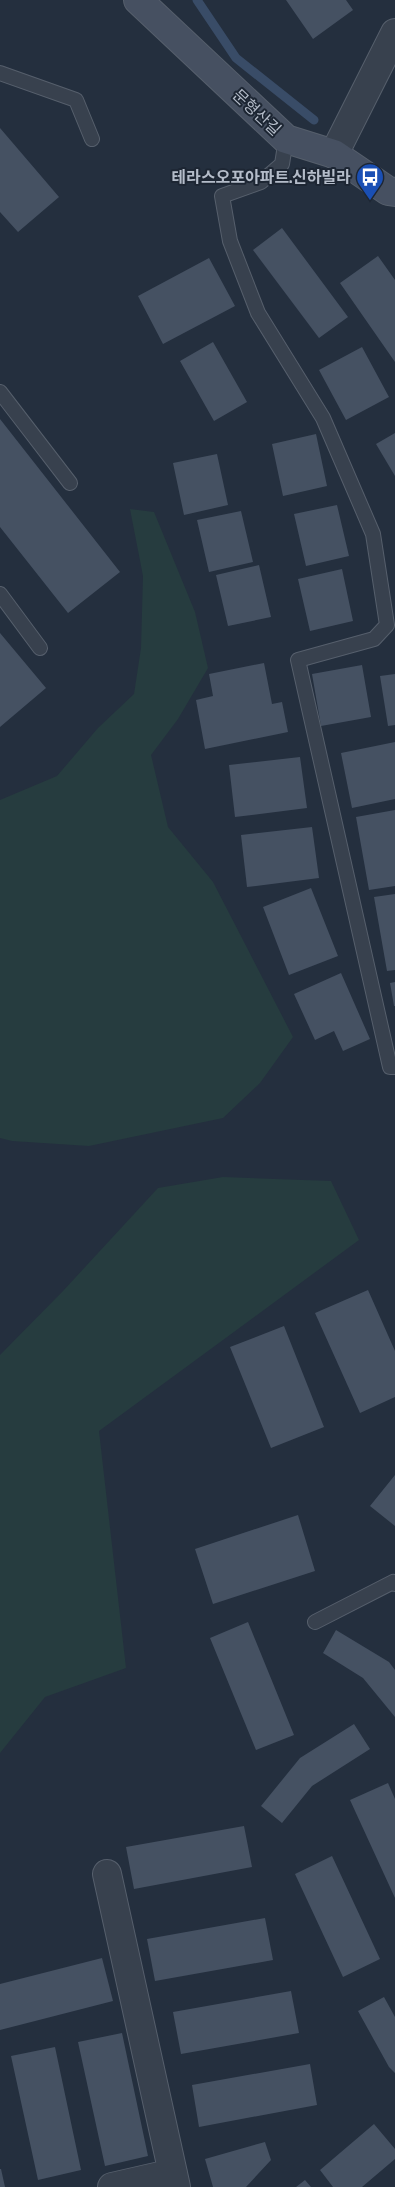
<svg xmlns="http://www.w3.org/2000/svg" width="395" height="2187" viewBox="0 0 395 2187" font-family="'Asap Condensed','Noto Sans KR',sans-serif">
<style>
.green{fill:#263c3f}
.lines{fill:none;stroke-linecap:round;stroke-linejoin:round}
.stream{stroke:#394c67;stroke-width:9}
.building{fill:#455162}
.lane-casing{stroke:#565f6c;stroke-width:16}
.street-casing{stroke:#565f6c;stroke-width:30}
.secondary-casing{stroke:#565f6c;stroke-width:30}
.lane{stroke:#38414e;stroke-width:14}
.street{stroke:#38414e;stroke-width:28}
.secondary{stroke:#465061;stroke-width:28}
.labels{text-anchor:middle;stroke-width:4;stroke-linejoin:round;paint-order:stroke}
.street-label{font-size:16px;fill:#b4bcc9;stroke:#1d2633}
.poi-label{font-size:16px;font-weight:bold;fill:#b4bcc9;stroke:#1d2633;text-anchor:end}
</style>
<rect width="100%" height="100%" fill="#242f3e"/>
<path class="green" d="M130 509 154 512 195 612 208 668 178 719 151 755 168 827 213 882 293 1037 260 1083 223 1118 89 1146 12 1141 0 1138V800L57 776 98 728 134 694 141 648 143 576Z
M223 1177 331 1181 359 1240 99 1431 126 1668 45 1697 0 1753V1355L63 1291 158 1188Z"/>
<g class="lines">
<path class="stream" d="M197 0 236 58 314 120"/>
</g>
<path class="building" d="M286 0H346L353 10 313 39Z
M0 128 59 197 18 232 0 212Z
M282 228 348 317 319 338 253 250Z
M378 256 395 280V362L340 283Z
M209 258 235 306 163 344 138 296Z
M213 342 247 402 214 421 180 361Z
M362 347 389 397 346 420 319 370Z
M0 419 120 572 68 613 0 527Z
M395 433V476L376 444Z
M316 434 327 486 283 496 272 444Z
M217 454 228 505 184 515 173 463Z
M337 505 349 556 306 566 294 514Z
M241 511 253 562 209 572 197 520Z
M259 565 271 617 228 626 216 575Z
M342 569 353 621 310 631 298 579Z
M0 633 46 688 0 727Z
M264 663 272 704 282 702 288 732 205 749 196 700 213 696 209 674Z
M362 665 371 717 321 726 312 674Z
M395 674V725L388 726 380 676Z
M395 742V799L352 808 341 753Z
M300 757 307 808 235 817 229 765Z
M395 810V886L369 890 356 817Z
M312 827 319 878 247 887 241 835Z
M311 888 338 956 289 975 263 907Z
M395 894V970L387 971 374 897Z
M341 973 370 1039 343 1051 334 1031 315 1040 294 994Z
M395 982V1006H394L390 983Z
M368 1290 395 1351V1397L360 1413 315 1313Z
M284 1326 324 1427 271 1448 230 1347Z
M395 1475V1526L370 1506Z
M298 1515 315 1571 213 1604 195 1549Z
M248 1622 294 1735 256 1750 210 1638Z
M336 1630 389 1662 395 1670V1717L363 1678 323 1653Z
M354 1724 370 1749 312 1786 282 1823 261 1806 300 1758Z
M388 1783 395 1799V1898L350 1800Z
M244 1826 252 1867 134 1889 126 1847Z
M332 1856 380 1959 343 1977 295 1874Z
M265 1918 273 1960 155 1981 147 1939Z
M102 1958 113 2001 0 2030V1984Z
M291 1991 299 2033 181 2054 173 2012Z
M384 1997 395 2017V2073L389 2067 358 2011Z
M122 2033 148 2156 105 2166 78 2042Z
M55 2047 81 2170 38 2180 11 2056Z
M310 2064 317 2105 199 2127 192 2085Z
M374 2124 395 2149V2159L362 2187H333L320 2170Z
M265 2142 271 2160 246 2187H213L205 2159Z
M0 2169H1L5 2187H0Z
M305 2180 311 2187H296Z"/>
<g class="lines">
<g class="lane-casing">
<path id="lane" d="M0 73 76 100 92 139
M286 139 282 164 261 182 222 196 230 241 258 313 323 418 373 534 387 625 374 639 298 660 390 1067H395
M0 392 70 483
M0 594 40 648
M315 1622 393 1582 395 1584"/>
</g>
<g class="street-casing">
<path id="street" d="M334 154 395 33
M107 1874 176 2187
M112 2187 173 2173"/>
</g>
<g class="secondary-casing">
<path id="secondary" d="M138 0 286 139 334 154 388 191 395 192"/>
</g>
<use href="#lane" class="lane"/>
<use href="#street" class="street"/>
<use href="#secondary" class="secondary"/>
</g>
<defs>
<g id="bus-pin" transform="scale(1.4375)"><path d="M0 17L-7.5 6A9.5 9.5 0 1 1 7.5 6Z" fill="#1a4fb4" stroke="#1d2633"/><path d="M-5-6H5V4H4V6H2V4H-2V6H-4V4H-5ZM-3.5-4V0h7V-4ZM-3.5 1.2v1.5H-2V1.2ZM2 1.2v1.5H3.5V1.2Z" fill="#fff"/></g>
</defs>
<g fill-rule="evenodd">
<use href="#bus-pin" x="370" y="177"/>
</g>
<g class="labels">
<g class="street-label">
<text transform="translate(257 112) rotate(43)" y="6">문형산길</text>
</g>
<g class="poi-label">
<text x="351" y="183">테라스오포아파트.신하빌라</text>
</g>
</g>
</svg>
